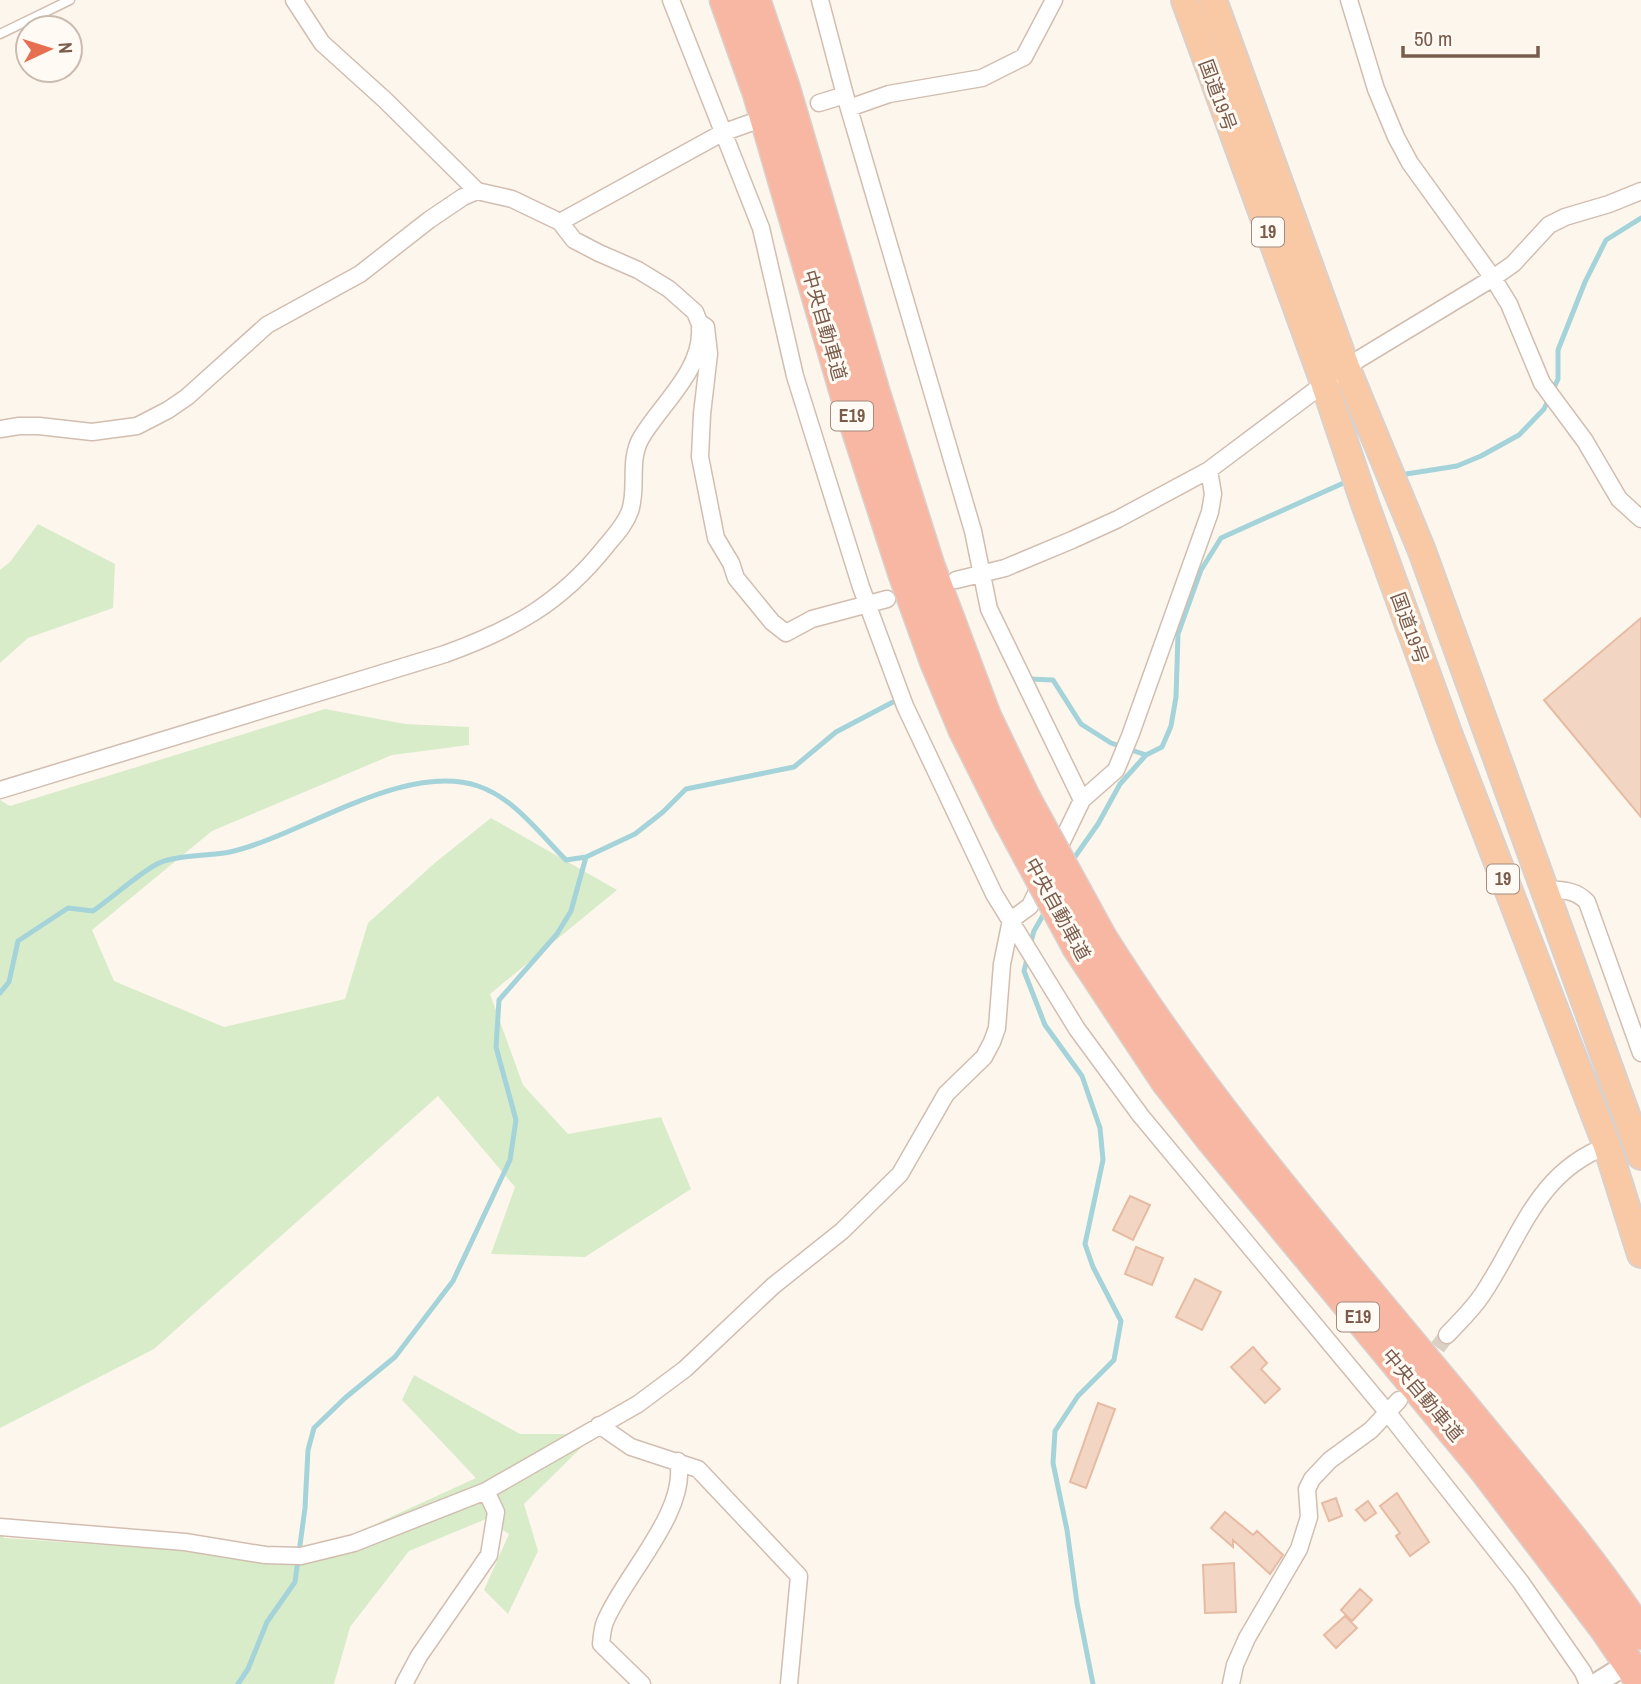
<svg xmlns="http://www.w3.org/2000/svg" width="1641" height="1684" viewBox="0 0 1641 1684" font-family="'Archivo Narrow','Noto Sans JP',sans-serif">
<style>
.green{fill:#d8ecc9}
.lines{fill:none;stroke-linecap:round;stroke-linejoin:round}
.stream{stroke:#a5d3da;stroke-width:5}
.building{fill:#f3d5c3;stroke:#e6bba3;stroke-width:2}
.minor-tunnel{stroke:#dcd0c4;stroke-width:16;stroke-dasharray:16 8;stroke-linecap:butt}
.service-casing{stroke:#d1beb0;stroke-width:11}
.minor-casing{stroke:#d1beb0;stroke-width:19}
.tertiary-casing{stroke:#d1beb0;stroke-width:23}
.trunk-casing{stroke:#dad1cd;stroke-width:30}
.motorway-casing{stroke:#dad1cd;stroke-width:33}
.service{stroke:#fff;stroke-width:8}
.minor{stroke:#fff;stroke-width:16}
.tertiary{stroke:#fff;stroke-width:19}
.trunk{stroke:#f9c8a4;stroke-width:26}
.motorway{stroke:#f7b7a3;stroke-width:30}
.motorway-bridge-casing{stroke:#dad1cd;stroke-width:33;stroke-linecap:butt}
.motorway-bridge{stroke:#f7b7a3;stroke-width:30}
.labels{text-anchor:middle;stroke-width:6;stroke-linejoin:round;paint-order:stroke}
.shield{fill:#fffaf3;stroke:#a28b7f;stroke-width:2}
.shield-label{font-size:18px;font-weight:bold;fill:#7a5c4d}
.street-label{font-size:19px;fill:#7a5c4d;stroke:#fffaf3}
</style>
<rect width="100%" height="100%" fill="#fdf6ec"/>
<path class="green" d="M38 524 115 564 113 608 28 638 0 663V570L10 562Z
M325 709 405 724 469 727V745L392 755 212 831 92 930 114 981 224 1027 345 999 368 923 436 862 491 818 617 890 490 994 523 1085 568 1134 661 1117 691 1189 585 1257 491 1254 515 1187 438 1096 154 1349 0 1428V800L10 806Z
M414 1375 520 1434H595L524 1504 538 1551 508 1614 484 1590 509 1534 486 1519 409 1551 350 1627 334 1684H0V1534L4 1538 308 1559 382 1521 476 1478 402 1400Z"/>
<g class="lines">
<path class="stream" d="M1400 475 1457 466 1481 456 1519 435 1544 409 1558 379V350L1585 282 1606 240 1641 218
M1030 679 1053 680 1081 724 1111 743 1146 755
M1072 861 1098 824 1120 784 1146 755 1162 747 1171 726 1176 697 1178 634 1201 570 1221 538 1348 481
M1030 945 1034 931 1046 910
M1028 955 1024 971 1045 1025 1082 1076 1100 1128 1103 1160 1085 1244 1093 1267 1121 1321 1114 1360 1078 1396 1055 1431 1053 1463 1067 1530 1077 1603 1093 1684
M0 993 9 982 18 941 68 908 93 911C112 898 138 874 157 864 172 855 211 856 230 852 301 836 404 761 478 786 514 798 540 834 566 860L586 857 635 834 663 812 686 789 794 767 836 732 893 702
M238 1684 248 1669 267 1622 295 1582 305 1508 308 1450 314 1428 345 1398 395 1357 453 1281 510 1160 516 1120 496 1047 499 1000 557 934 571 911 586 857"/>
</g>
<path class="building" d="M1641 618V817L1544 700Z
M1130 1196 1150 1205 1133 1240 1113 1230Z
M1136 1247 1163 1258 1152 1285 1125 1274Z
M1195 1279 1221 1292 1202 1330 1176 1317Z
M1253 1347 1267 1363 1261 1369 1280 1389 1265 1403 1231 1367Z
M1098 1403 1115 1409 1086 1488 1070 1482Z
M1397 1493 1429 1542 1410 1556 1396 1536 1400 1533 1380 1506Z
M1336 1498 1342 1516 1329 1521 1322 1503Z
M1368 1501 1376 1513 1365 1521 1356 1510Z
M1225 1512 1253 1535 1257 1531 1283 1555 1270 1574 1233 1540V1547L1211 1528Z
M1234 1563 1236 1612 1205 1613 1203 1565Z
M1360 1589 1372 1600 1352 1621 1341 1610Z
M1345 1616 1357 1628 1336 1648 1324 1635Z"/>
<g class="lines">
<path class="minor-tunnel" d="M1423 1367 1447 1335"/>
<g class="service-casing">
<path id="service" d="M0 34 70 0"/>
</g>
<g class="minor-casing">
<path id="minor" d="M294 0 322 43 385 100 477 191
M671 0 761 228 795 376 861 587 905 706 994 894 1077 1029 1141 1116 1388 1413 1520 1581 1583 1672 1588 1684
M820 0 845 95 973 531 989 609 1082 800
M1349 0 1376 89 1396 137 1410 163 1493 278 1509 304 1542 383 1585 441 1619 499 1641 519
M819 103 845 95
M849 108 889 94 982 78 1024 57 1054 0
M560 222 722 133 750 123
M0 429 19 426H39L92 432 137 426 168 410 187 397 267 325 360 274 429 220 463 197 477 191 512 199 560 222 574 240 599 253 638 270 669 289 695 312 699 322 706 327 709 354 702 414 700 457 716 538 731 563 736 578 772 622 786 633 812 619 887 599
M956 580 1005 568 1072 540 1118 519 1209 470 1346 367 1493 278 1513 264 1549 225 1565 217 1609 204 1641 191
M0 790 445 654C512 630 561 603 606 546 615 535 625 525 630 511 638 488 628 461 641 438 661 404 703 370 700 328
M1055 856 1082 800 1116 770 1130 736 1210 512 1213 494 1209 470
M1543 889C1560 890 1575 889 1587 902L1641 1053
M1447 1335C1459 1322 1472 1310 1482 1295 1520 1239 1536 1172 1607 1146
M599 1425 631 1447 698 1469 799 1576 789 1684
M0 1527 185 1542 265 1555 301 1556 354 1543 486 1491 638 1404 685 1369 773 1286 842 1231 900 1174 946 1094 984 1057 992 1042 997 1028 1002 964 1011 920 1030 906 1043 879
M404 1684 419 1656 489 1555 496 1512 486 1491
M642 1684 601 1644C602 1637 602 1629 605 1622 623 1577 689 1511 678 1461
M1231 1684 1235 1665 1247 1638 1299 1549 1309 1517 1307 1489 1312 1479 1330 1460 1371 1430 1399 1400"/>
</g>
<g class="tertiary-casing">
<path id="tertiary" d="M1595 1684 1616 1671"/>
</g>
<g class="trunk-casing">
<path id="trunk" d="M1185 0 1324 382 1365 504 1450 738 1607 1146 1641 1254
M1213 0 1346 367 1422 551 1641 1156"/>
</g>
<g class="motorway-casing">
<path id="motorway" d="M725 0 758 93 846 396 904 575 935 661 963 728 1009 820
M755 0 784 86 875 394 929 565 986 717 1025 798
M1101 937C1207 1107 1342 1259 1469 1413 1528 1485 1590 1556 1641 1634
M1078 948 1166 1081 1211 1139 1484 1469 1606 1630 1641 1682"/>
</g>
<use href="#service" class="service"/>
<use href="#minor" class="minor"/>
<use href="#tertiary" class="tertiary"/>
<use href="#trunk" class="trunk"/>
<use href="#motorway" class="motorway"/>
<g class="motorway-bridge-casing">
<path id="motorway-bridge" d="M1025 798 1101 937
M1009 820 1078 948"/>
</g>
<use href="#motorway-bridge" class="motorway-bridge"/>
</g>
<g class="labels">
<g class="shield">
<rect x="1252" y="217.5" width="32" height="29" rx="5"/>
<rect x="831" y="401.5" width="42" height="29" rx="5"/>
<rect x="1487" y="864.5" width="32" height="29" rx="5"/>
<rect x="1337" y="1302.5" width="42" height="29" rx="5"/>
</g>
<g class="shield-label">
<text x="1268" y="238">19</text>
<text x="852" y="422">E19</text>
<text x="1503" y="885">19</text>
<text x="1358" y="1323">E19</text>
</g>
<g class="street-label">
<text transform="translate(1218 95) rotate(70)" y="7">国道19号</text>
<text transform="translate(825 325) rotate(74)" y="7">中央自動車道</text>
<text transform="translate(1410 628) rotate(70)" y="7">国道19号</text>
<text transform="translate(1058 909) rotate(61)" y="7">中央自動車道</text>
<text transform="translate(1423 1395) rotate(50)" y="7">中央自動車道</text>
</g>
</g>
<g transform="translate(49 49) rotate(86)"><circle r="33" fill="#fffaf3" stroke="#cabbb1" stroke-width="2"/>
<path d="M0-5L12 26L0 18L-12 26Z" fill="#e76f51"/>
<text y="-10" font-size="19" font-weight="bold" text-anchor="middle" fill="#7a5c4d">N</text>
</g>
<path d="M1403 46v10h135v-10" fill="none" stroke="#7a5c4d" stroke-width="3.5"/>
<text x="1414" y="46" font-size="21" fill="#7a5c4d" stroke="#fffaf3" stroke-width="5" paint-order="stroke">50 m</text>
</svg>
